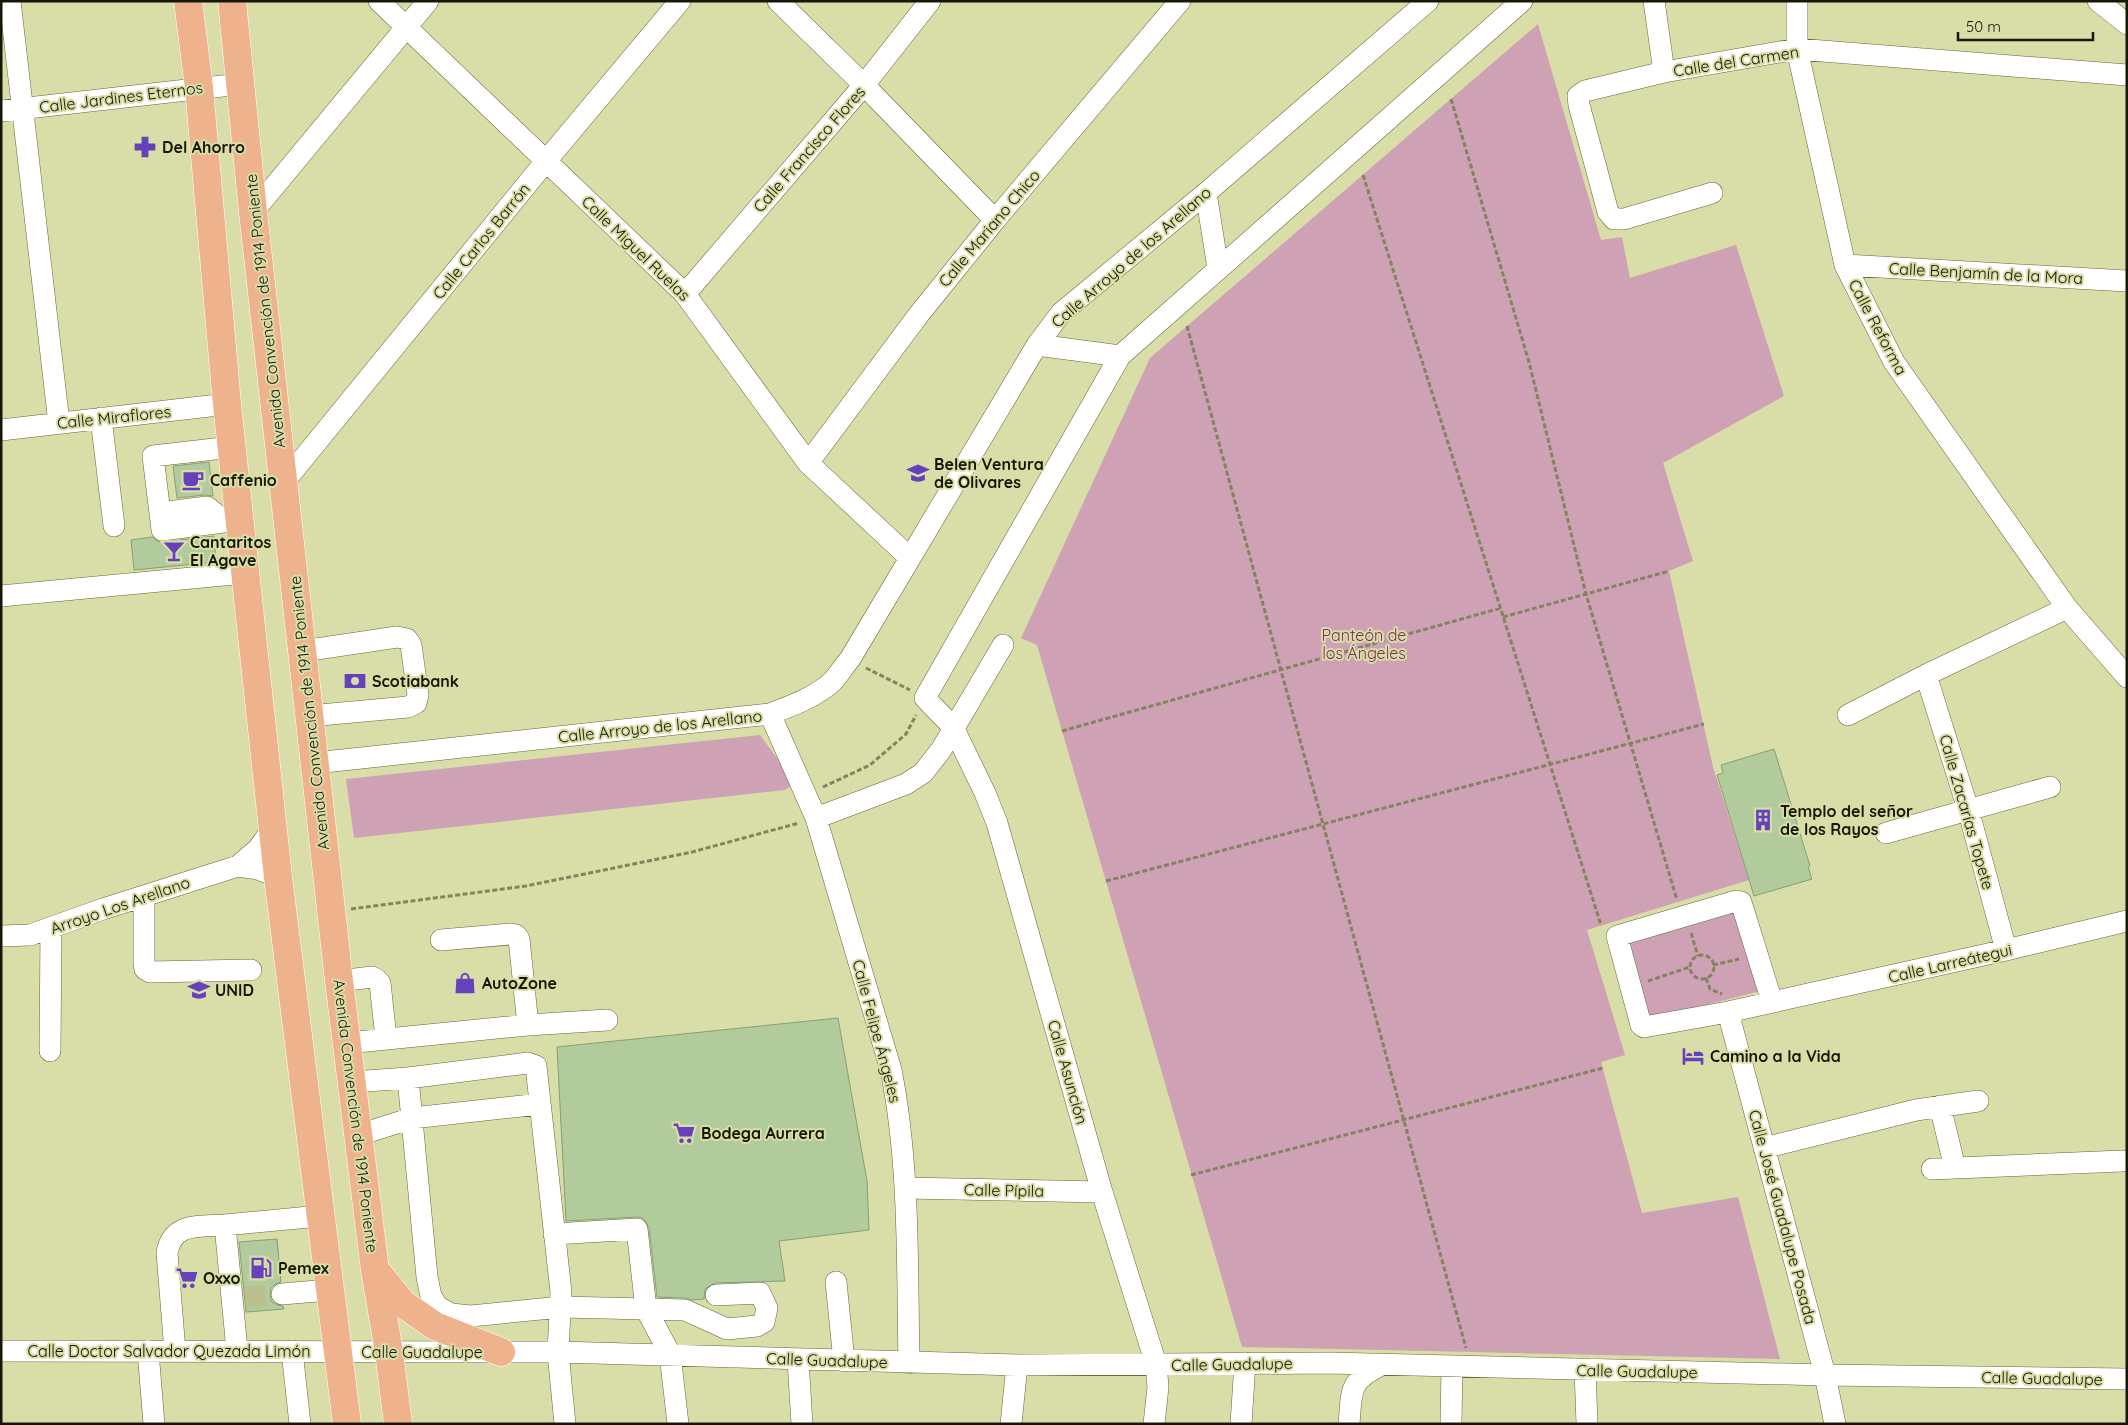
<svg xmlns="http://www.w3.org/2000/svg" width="2128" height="1425" viewBox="0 0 2128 1425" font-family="Quicksand,sans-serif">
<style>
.green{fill:#cfa1b4}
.building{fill:#b1cb9c;stroke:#869f72}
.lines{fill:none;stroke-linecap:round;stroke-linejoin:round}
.minor-tunnel{stroke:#bcbf8e;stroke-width:21;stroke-dasharray:21 11;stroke-linecap:butt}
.minor-casing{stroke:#656736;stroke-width:22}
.major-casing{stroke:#fff;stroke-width:29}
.path{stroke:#82845e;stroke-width:3;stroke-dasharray:5 2.5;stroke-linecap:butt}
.minor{stroke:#fff;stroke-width:21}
.major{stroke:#eeb38c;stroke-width:28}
.labels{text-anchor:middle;stroke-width:4;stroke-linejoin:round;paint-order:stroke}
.street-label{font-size:16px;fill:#151603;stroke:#d9dda7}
.poi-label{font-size:16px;font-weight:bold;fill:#151603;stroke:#d9dda7;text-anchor:start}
.park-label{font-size:16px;fill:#7b2f56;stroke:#d9dda7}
</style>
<rect width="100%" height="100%" fill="#d9dda7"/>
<path class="green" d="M1538 24 1601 240 1622 237 1630 278 1736 245 1784 396 1663 463 1693 561 1669 571 1713 767 1749 880 1587 930 1625 1055 1601 1062 1642 1213 1738 1197 1780 1359 1242 1347 1037 645 1021 638 1150 358Z
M760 735 787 772 792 785 785 790 354 838 346 779Z
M1738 907 1764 990 1647 1020 1622 939Z"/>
<path class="building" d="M209 462 213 496 205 495 177 498 173 466Z
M214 536 216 562 134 570 131 540 152 537 157 541 164 542Z
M1774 749 1810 866 1808 867 1812 879 1754 896 1717 775 1723 773 1721 765Z
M838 1018 867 1181 869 1230 779 1241 785 1281 715 1283 705 1289 704 1299 693 1300 685 1298 657 1297 649 1228 643 1218 636 1217 566 1221 557 1047Z
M277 1239 281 1282 275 1284 271 1288 270 1296 272 1302 277 1305 283 1306 284 1309 246 1312 239 1242Z"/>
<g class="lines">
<path class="minor-tunnel" d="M245 1297 282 1294"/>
<g class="minor-casing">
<path id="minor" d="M10 1 59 423
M379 1 685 294 808 463 910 558
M778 1 864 85 995 220
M1654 1 1664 72
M1797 1V49L1845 265 1894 362 2067 608 2127 677
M2098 1 2127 24
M1 111 240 84
M1206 193 1218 268
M1712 193 1624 219H1614L1608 212 1579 105 1578 96 1585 91 1664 72 1797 49 2127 75
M253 212 428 1
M1845 265 2127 281
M685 294 864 85 930 1
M1037 345 1120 356
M101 418 114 526
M1 430 227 404
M232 447 153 456 162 530 239 520
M808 463 920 313 995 220 1180 1
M284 482 546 161 680 1
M160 513 207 507 226 522
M1 596 245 573
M303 651 397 637 407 639 411 645 418 695 416 703 408 707 309 716
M1926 675 1968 809 2006 950
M770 714 816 818 891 1070C910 1166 907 1265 909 1363
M1848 715 1926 675 2067 608
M315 763 770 714C791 706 816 697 833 681 839 674 844 666 850 659L1037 345 1061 313 1206 193 1428 1
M816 818 906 784 923 773 941 750 1003 645
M1886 833 2050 787
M238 866 258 849 273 828
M144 896V964L145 969 150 972 251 970
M1 936 30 935 103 909 238 866 258 869 278 877
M441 940 511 934 516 935 519 939 528 1025
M339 981 372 977 376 979 380 983 386 1038
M1772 1002 1741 902 1736 901 1617 936 1641 1025 1644 1027 1728 1012 2006 950 2127 921
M1728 1012 1825 1375 1835 1424
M347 1043 528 1025 607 1020
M50 1051 51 928
M408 1078 427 1277 431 1296 437 1306 451 1314 471 1316 561 1307 646 1309 685 1310 727 1329 757 1326 764 1322 767 1308 760 1293 716 1295
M352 1082 408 1078 528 1063 536 1066 561 1292 558 1352 565 1424
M1940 1106 1955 1168
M359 1135 412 1118 540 1104
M1764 1148 1916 1110 1978 1101
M1932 1169 2122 1161
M905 1188 1102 1192
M554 1234 637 1229 646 1309 670 1354 678 1424
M836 1282 844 1361
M282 1294 329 1290
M237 1350 225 1225 320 1216
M1 1351 558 1352 1017 1365 1330 1363 1825 1375 2127 1379
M148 1351 154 1424
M175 1351 167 1253C172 1222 199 1227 225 1225
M292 1351 300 1424
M798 1360 802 1424
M1585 1369 1587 1424
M1011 1424 1017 1365
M1154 1424 1158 1387 1156 1364 1102 1192 997 823 985 793 953 727 925 698 1120 356 1522 1
M1241 1424 1245 1363
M1349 1424C1352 1390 1348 1382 1381 1365
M1451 1424 1452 1366"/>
</g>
<g class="major-casing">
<path id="major" d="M188 1 199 88 227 404 278 877 347 1424
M232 1 253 212 339 981 375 1270 389 1352 398 1424
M377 1272 403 1304 435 1326 501 1352"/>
</g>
<path class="path" d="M1451 99 1529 362 1586 594 1677 900
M1363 175 1601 925
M1187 326 1466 1348
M1503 617 1669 571
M866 668 910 690
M1062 731 1501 608
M823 787 870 765 906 734 916 715
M1106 881 1704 724
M351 909 526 886 692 852 799 823
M1691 933 1698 956
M1690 967a12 12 0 1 1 24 0a12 12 0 1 1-24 0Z
M1713 965 1739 959
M1706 978 1710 989 1722 994
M1648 981 1690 967
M1191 1175 1603 1068"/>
<use href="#minor" class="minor"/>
<use href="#major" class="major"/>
</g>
<defs>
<g id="pharmacy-bare" transform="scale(1.725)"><path d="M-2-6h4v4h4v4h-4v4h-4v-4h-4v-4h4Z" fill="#6542bb" stroke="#d9dda7" stroke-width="2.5" paint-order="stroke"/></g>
<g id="school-bare" transform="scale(1.725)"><path d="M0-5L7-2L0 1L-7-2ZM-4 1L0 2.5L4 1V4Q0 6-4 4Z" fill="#6542bb" stroke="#d9dda7" stroke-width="2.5" paint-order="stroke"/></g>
<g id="cafe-bare" transform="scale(1.725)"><path d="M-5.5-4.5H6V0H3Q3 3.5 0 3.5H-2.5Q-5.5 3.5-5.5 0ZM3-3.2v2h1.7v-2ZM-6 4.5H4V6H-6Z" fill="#6542bb" stroke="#d9dda7" stroke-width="2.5" paint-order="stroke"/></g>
<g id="bar-bare" transform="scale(1.725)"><path d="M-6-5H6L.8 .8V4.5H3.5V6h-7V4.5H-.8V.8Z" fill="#6542bb" stroke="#d9dda7" stroke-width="2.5" paint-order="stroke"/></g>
<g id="bank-bare" transform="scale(1.725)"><path d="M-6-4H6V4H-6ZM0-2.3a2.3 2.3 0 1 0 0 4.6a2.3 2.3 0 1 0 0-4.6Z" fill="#6542bb" stroke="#d9dda7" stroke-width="2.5" paint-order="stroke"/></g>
<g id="building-bare" transform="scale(1.725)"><path d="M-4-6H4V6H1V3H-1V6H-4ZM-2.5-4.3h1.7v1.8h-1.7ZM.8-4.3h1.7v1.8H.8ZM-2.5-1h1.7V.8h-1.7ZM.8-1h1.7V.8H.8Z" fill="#6542bb" stroke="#d9dda7" stroke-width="2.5" paint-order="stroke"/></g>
<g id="shop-bare" transform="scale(1.725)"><path d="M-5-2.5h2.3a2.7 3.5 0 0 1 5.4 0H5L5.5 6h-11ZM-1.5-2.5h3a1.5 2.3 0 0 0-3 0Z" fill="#6542bb" stroke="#d9dda7" stroke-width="2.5" paint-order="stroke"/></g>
<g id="university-bare" transform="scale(1.725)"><path d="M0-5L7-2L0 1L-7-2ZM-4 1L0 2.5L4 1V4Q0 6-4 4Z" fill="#6542bb" stroke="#d9dda7" stroke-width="2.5" paint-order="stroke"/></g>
<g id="hotel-bare" transform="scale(1.725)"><path d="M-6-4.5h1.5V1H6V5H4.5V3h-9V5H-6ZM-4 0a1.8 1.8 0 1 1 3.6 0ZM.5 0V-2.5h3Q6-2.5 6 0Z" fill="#6542bb" stroke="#d9dda7" stroke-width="2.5" paint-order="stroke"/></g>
<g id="supermarket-bare" transform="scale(1.725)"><path d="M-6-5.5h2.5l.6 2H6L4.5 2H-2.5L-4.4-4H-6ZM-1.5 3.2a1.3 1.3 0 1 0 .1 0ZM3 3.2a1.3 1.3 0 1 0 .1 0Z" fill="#6542bb" stroke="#d9dda7" stroke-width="2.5" paint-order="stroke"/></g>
<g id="fuel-bare" transform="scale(1.725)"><path d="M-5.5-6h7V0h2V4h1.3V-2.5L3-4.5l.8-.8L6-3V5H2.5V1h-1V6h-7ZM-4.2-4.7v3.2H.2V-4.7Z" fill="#6542bb" stroke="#d9dda7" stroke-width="2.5" paint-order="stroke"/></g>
</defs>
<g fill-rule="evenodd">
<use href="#pharmacy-bare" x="145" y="147"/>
<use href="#school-bare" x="918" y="473"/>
<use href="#cafe-bare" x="193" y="480"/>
<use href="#bar-bare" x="174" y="551"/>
<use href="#bank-bare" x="355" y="681"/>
<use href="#building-bare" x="1763" y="820"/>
<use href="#shop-bare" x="465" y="983"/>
<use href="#university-bare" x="199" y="990"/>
<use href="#hotel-bare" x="1693" y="1056"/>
<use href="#supermarket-bare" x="684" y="1133"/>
<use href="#fuel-bare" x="261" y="1268"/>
<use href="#supermarket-bare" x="187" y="1278"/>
</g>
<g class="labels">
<g class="street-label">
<text transform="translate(1736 61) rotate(-9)" y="6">Calle del Carmen</text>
<text transform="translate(121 97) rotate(-7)" y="6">Calle Jardines Eternos</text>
<text transform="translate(809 149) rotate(-49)" y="6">Calle Francisco Flores</text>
<text transform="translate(989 228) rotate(-50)" y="6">Calle Mariano Chico</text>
<text transform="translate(481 241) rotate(-51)" y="6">Calle Carlos Barrón</text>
<text transform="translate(636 248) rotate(44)" y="6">Calle Miguel Ruelas</text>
<text transform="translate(1131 257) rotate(-41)" y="6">Calle Arroyo de los Arellano</text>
<text transform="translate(1986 273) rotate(3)" y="6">Calle Benjamín de la Mora</text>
<text transform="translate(265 311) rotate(-96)" y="6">Avenida Convención de 1914 Poniente</text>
<text transform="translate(1878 327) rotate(62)" y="6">Calle Reforma</text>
<text transform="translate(114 417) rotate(-6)" y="6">Calle Miraflores</text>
<text transform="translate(309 713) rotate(-96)" y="6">Avenida Convención de 1914 Poniente</text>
<text transform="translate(660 726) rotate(-6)" y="6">Calle Arroyo de los Arellano</text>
<text transform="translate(1967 812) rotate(74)" y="6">Calle Zacarías Topete</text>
<text transform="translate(120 905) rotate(-19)" y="6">Arroyo Los Arellano</text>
<text transform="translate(1950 963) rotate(-13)" y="6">Calle Larreátegui</text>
<text transform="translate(877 1031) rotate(75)" y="6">Calle Felipe Ángeles</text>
<text transform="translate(1068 1072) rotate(74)" y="6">Calle Asunción</text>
<text transform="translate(356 1116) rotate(83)" y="6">Avenida Convención de 1914 Poniente</text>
<text transform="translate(1004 1190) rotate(1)" y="6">Calle Pípila</text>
<text transform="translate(1783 1217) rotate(75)" y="6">Calle José Guadalupe Posada</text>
<text x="169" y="1357">Calle Doctor Salvador Quezada Limón</text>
<text x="422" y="1358">Calle Guadalupe</text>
<text transform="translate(827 1360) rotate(2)" y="6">Calle Guadalupe</text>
<text transform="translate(1232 1364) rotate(-1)" y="6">Calle Guadalupe</text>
<text transform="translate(1637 1371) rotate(1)" y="6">Calle Guadalupe</text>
<text transform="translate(2042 1378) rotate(1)" y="6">Calle Guadalupe</text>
</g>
<g class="poi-label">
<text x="162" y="153">Del Ahorro</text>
<text x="934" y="470">Belen Ventura<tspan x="934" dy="18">de Olivares</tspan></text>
<text x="210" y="486">Caffenio</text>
<text x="190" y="548">Cantaritos<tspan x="190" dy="18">El Agave</tspan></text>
<text x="372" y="687">Scotiabank</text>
<text x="1780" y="817">Templo del señor<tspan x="1780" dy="18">de los Rayos</tspan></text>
<text x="482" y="989">AutoZone</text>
<text x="215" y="996">UNID</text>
<text x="1710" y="1062">Camino a la Vida</text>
<text x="701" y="1139">Bodega Aurrera</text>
<text x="278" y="1274">Pemex</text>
<text x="203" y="1284">Oxxo</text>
</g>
<g class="park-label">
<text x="1364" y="641">Panteón de<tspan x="1364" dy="18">los Ángeles</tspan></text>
</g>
</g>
<rect width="2128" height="1425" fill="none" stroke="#151603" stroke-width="5"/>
<path d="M1958 32v8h135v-8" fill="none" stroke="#151603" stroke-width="2.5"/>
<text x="1966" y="32" font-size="15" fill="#151603" stroke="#d9dda7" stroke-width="4" paint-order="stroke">50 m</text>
</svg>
